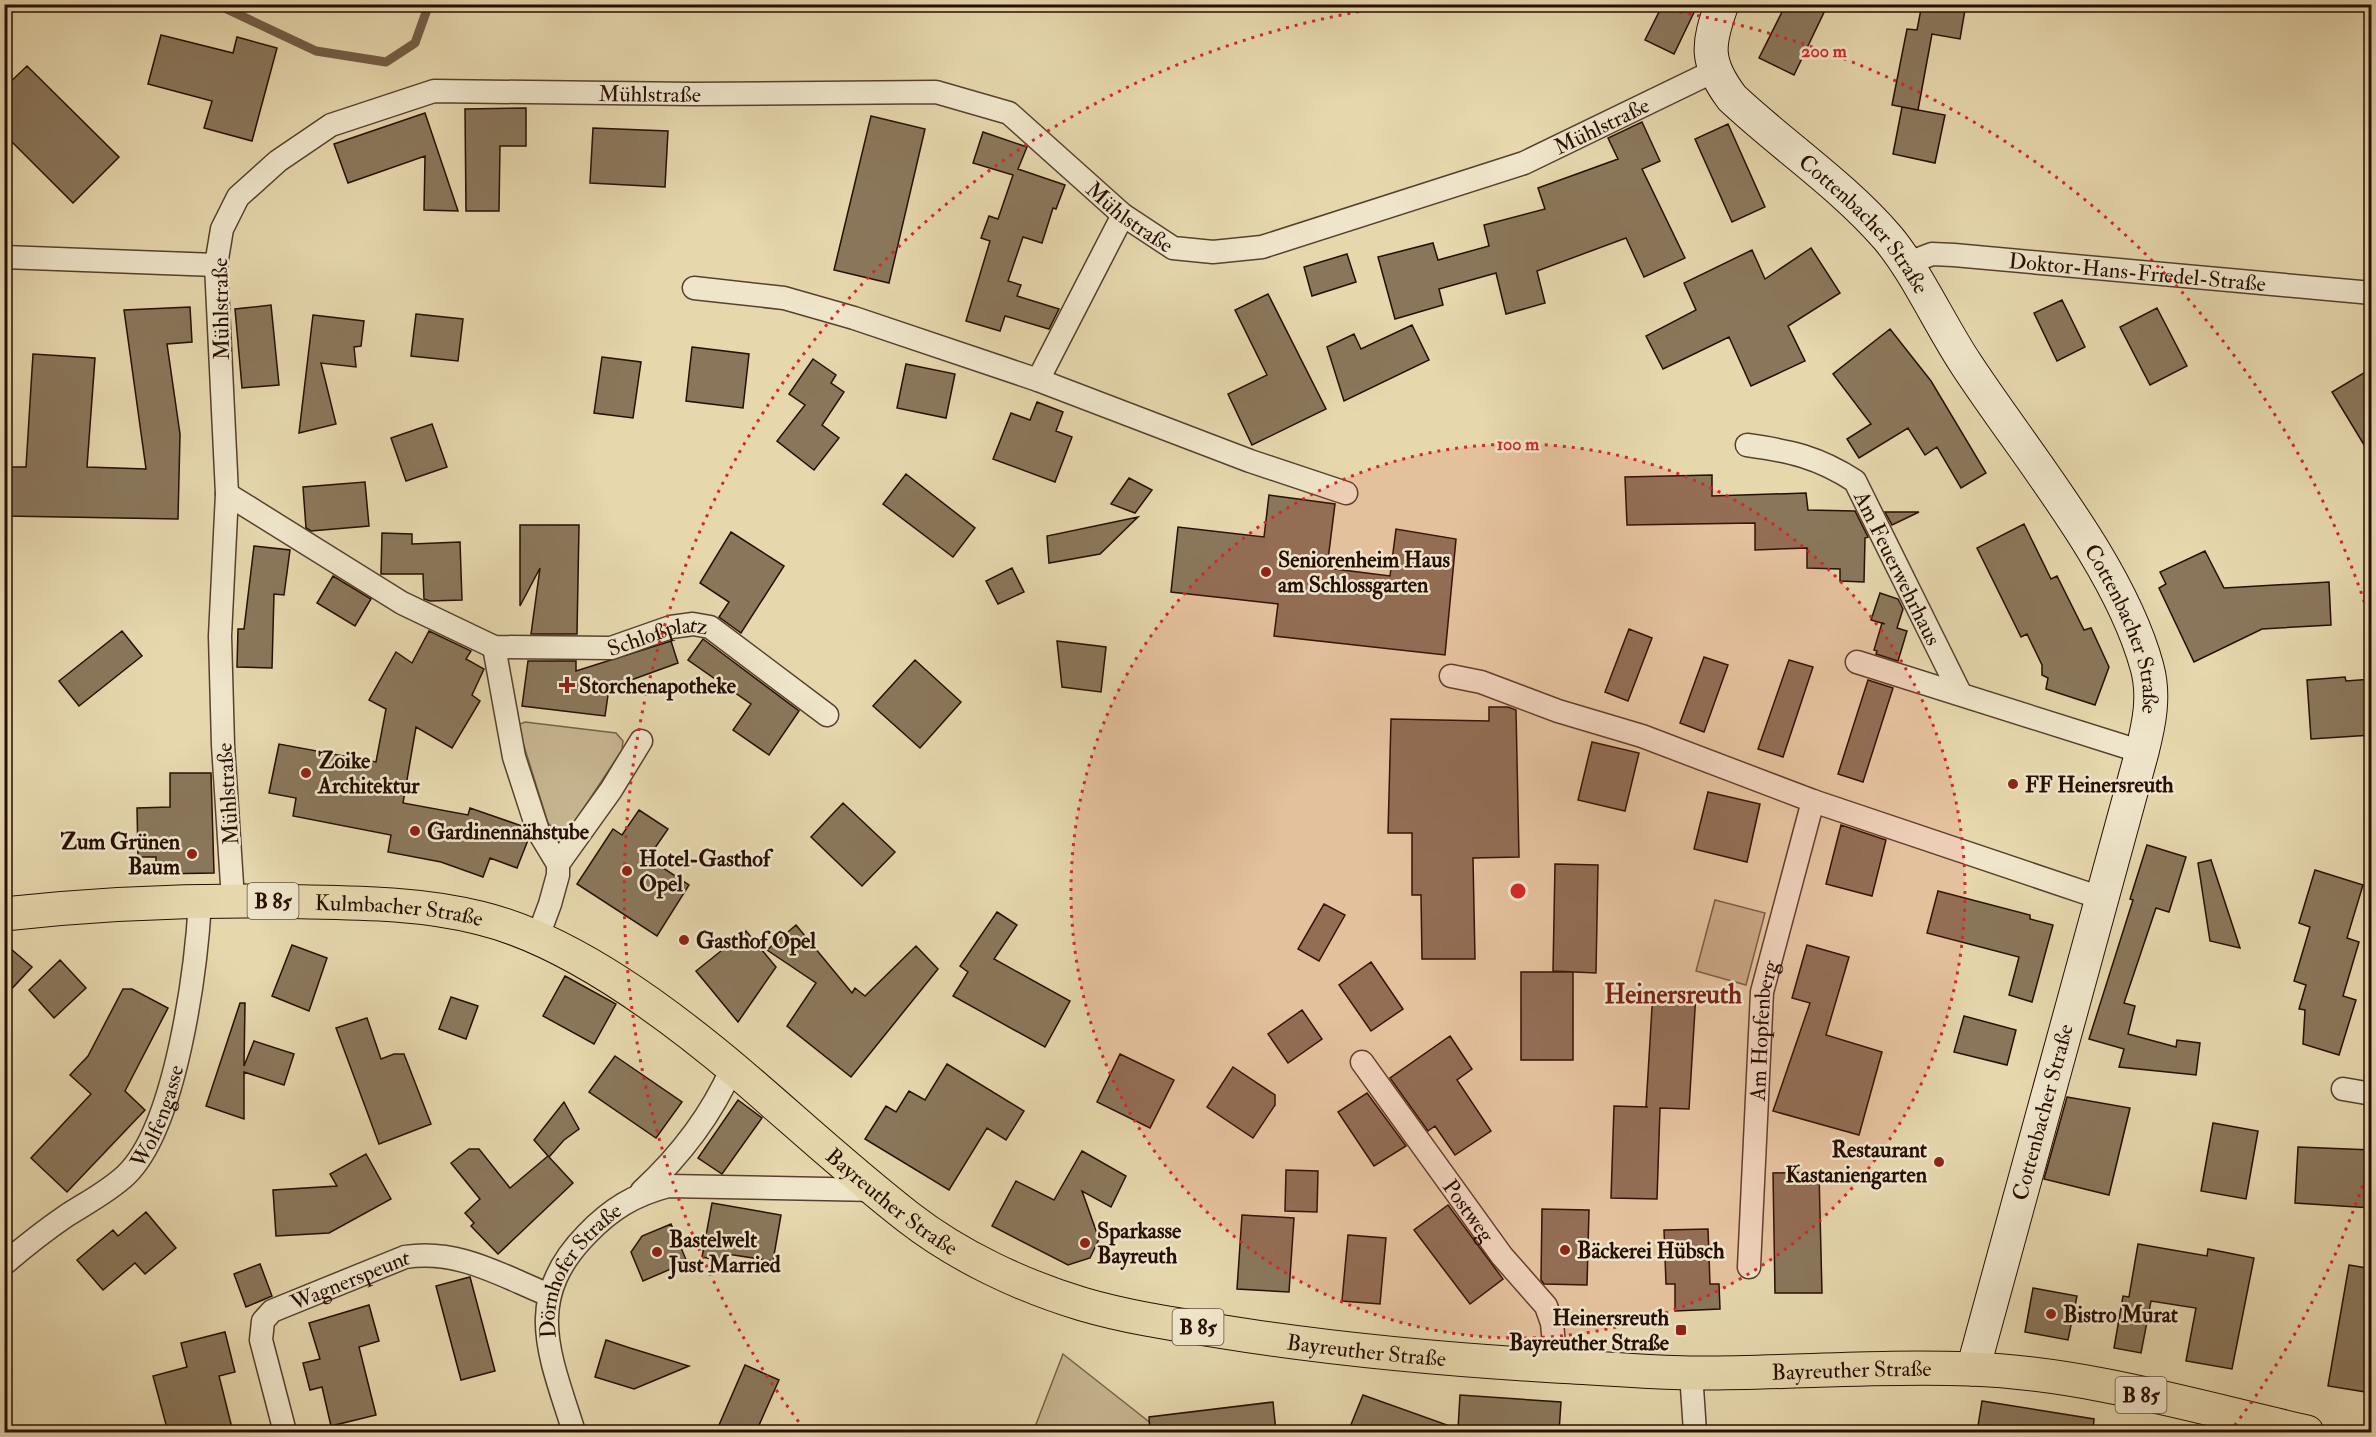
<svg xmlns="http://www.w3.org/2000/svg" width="2376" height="1437" viewBox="0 0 2376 1437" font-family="'IM FELL Double Pica',serif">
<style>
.green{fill:#c6b590;stroke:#766249;stroke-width:1.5}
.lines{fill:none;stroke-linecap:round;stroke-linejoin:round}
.stream{stroke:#735e46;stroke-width:9}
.building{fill:#8a775b;stroke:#270e02;stroke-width:1.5}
.street-casing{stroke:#57402d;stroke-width:25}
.secondary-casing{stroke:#270e02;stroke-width:35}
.primary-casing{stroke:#270e02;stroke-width:35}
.street{stroke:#efe5ca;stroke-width:22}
.secondary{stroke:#efe5ca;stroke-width:33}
.primary{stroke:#e6d7ad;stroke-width:33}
.ring{fill:none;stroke:#d62828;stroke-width:3;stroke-dasharray:3 6}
.poi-dot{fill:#8f2418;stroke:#efe5ca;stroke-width:2}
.labels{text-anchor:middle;stroke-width:5;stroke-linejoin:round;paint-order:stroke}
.shield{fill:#efe5ca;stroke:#634e3e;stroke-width:1.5}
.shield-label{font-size:21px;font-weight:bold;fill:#270e02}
.street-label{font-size:22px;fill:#270e02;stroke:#efe5ca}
.poi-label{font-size:22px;font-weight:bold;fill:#270e02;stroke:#efe5ca;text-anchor:start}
.quarter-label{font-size:26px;font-weight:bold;fill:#7a1f14;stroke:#efe5ca}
.centre{fill:#d62828;stroke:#efe5ca;stroke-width:3}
.ring-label{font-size:18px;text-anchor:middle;font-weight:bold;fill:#d62828;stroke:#efe5ca;stroke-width:5;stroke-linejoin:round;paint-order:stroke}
</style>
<rect width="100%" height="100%" fill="#e6d7ad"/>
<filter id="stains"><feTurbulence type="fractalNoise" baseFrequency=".00333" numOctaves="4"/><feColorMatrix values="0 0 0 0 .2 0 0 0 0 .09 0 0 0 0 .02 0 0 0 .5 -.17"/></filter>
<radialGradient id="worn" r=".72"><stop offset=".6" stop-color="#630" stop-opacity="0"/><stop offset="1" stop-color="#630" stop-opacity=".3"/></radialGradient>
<path class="green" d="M525 722 616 733 623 741 622 750 568 832 558 833 548 823 519 730 520 724Z
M1715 900 1765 913 1746 985 1696 971Z
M1063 1354 1162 1432H1033Z"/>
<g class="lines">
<path class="stream" d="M216 4 316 51 386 62 415 43 429 4"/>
</g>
<path class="building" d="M1663 4H1698L1674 54 1645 40Z
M1786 4H1828L1794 75 1759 58Z
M1922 4H1966L1960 39 1932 34 1918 110 1892 105 1907 29 1917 30Z
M161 35 233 53 237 37 277 48 252 141 204 128 212 101 148 84Z
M27 66 119 157 73 203 4 134V88Z
M1902 107 1945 115 1935 163 1893 154Z
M526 108V146H500L499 211H466L465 109Z
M425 113 458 211 424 210 425 156 348 183 334 144Z
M871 116 925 129 889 283 834 270Z
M1642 122 1660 161 1642 169 1685 258 1644 277 1626 238 1537 271 1545 303 1506 314 1496 273 1439 289 1443 305 1395 319 1378 257 1433 243 1438 260 1489 246 1484 225 1545 209 1538 188 1618 159 1608 138Z
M1728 124 1765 207 1732 222 1695 139Z
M593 128 668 131 665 187 590 183Z
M983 132 1027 147 1018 169 1065 185 1056 209 1053 208 1042 243 1023 237 1008 281 1021 285 1017 296 1059 309 1049 329 1005 316 1000 331 966 321 990 241 981 238 989 216 998 219 1013 175 973 163Z
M1811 248 1840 293 1788 326 1805 361 1751 386 1729 337 1663 369 1646 336 1696 310 1684 283 1752 250 1765 279Z
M1347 254 1356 282 1312 296 1304 267Z
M1268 294 1326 409 1252 445 1228 394 1267 375 1235 310Z
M2062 300 2085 347 2057 361 2034 313Z
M271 305 279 385 242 388 235 309Z
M190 307 192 342 167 344 180 434 178 519 5 516V467H26L33 354 95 358 87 467 146 469 124 310Z
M2157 308 2187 366 2150 385 2120 327Z
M416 314 463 319 458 361 411 356Z
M313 315 364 321 361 346 354 347 356 367 321 363 336 424 299 433Z
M1412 325 1429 360 1344 401 1327 347 1354 334 1361 349Z
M1890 329 1931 381 1986 473 1961 488 1937 447 1925 455 1908 428 1859 458 1847 439 1871 424 1833 374Z
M692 347 749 354 743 408 686 401Z
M602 357 641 362 633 418 594 413Z
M813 359 836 375 831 383 844 392 822 425 839 438 814 470 777 441 805 405 789 394Z
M906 364 955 374 946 418 897 408Z
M2372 368V458L2332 392Z
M1037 402 1063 412 1056 431 1072 437 1055 482 993 459 1011 413 1030 420Z
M432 424 447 467 406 481 391 438Z
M906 474 975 528 953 557 883 504Z
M1712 475V496L1806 493 1808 510 1855 511 1868 537 1865 538 1864 582 1840 581V569L1807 568V548L1755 550V523L1627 525 1625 477Z
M1129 478 1152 490 1135 513 1111 504Z
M365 482 369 526 311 531 306 528 303 487Z
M1269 495 1335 504 1327 568 1390 576 1396 529 1456 539 1445 655 1274 636 1278 604 1171 592 1178 527 1264 537Z
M1885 512H1919L1892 525Z
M1138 517 1100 554 1049 563 1047 536Z
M2024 524 2051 579 2057 576 2084 630 2091 628 2109 667 2095 705 2046 689 2048 678 2042 675V665L2027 634 2021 637 1977 548Z
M520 525H579L577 634H531L540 568 520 606Z
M731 532 784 566 741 633 719 617 729 602 700 583Z
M382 533 412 534V544L460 542 462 600 430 601 424 599 423 574H381Z
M254 546 290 550 284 595 274 594 272 668 237 667 238 629H244Z
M2205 551 2224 588 2329 582 2331 625 2262 629 2194 662 2159 588 2166 584 2160 572Z
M1012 568 1024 592 998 604 986 581Z
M333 576 371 599 355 626 317 603Z
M1880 593 1898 599 1903 609 1897 628 1907 631 1898 661 1876 654 1877 651 1874 650 1882 623 1885 624 1871 620Z
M1629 629 1652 638 1628 701 1605 692Z
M122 631 142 656 79 706 59 681Z
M429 631 471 651 466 659 484 669 472 695 480 701 452 748 416 727 403 803 468 815 470 808 522 826 528 840 517 868 490 858 483 877 441 862 388 852 391 835 293 816 296 798 269 793 279 744 376 762 386 709 369 700 396 652 412 663Z
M703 639 799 711 769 755 733 730 751 704 688 660Z
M671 641 678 663 609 688 605 716 522 706 528 661H576V671Z
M1057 641 1106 647 1101 692 1062 687Z
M1704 657 1728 665 1704 732 1680 723Z
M915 660 961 702 920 748 873 706Z
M1789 660 1813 667 1783 757 1758 749Z
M2345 677 2346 681 2372 679V735L2311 739 2307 680Z
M1868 680 1893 688 1863 782 1838 774Z
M1489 707H1508L1516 710 1519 857 1473 858 1475 959H1422L1421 895H1412V833H1388L1391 719 1489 721Z
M1592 742 1639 753 1625 811 1578 800Z
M170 773H211L214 873 156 874V857H138L137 808 170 807Z
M1708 792 1760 804 1747 862 1694 849Z
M843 803 895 852 862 886 811 837Z
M639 810 668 829 648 858 689 885 657 936 577 884 613 829 622 835Z
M1841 825 1886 840 1872 896 1826 884Z
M2147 845 2186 857 2169 912 2156 908 2124 1003 2135 1006 2128 1034 2176 1047 2177 1040 2200 1043 2196 1075 2119 1067 2124 1049 2089 1039 2133 900 2130 899Z
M2211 860 2240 948 2210 941 2198 863Z
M1555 864 1598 865 1596 973 1553 971Z
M2315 870 2363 885 2347 938 2359 942 2343 996 2356 1000 2339 1055 2303 1044 2305 1010 2299 1009 2306 985 2294 981 2310 927 2299 923Z
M1938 891 2030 915V919L2053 925 2032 1002 2009 995 2019 957 1927 933Z
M1324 904 1345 915 1319 961 1298 949Z
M997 912 1017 925 994 959 1070 1001 1045 1047 953 996 968 972 960 966Z
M796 925 852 993 855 988 865 996 916 946 938 969 851 1077 787 1026 816 983 767 950Z
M746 931 776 967 738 1022 696 971Z
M4 943 32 967 4 997Z
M292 945 327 958 309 1011 272 996Z
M1807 945 1849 957 1826 1035 1882 1052 1859 1135 1773 1111 1810 1003 1792 998Z
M60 960 86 988 54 1018 29 990Z
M1371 962 1403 1009 1371 1031 1339 985Z
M1521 972H1573V1060H1521Z
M565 976 616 1004 594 1044 543 1016Z
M123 989H132L168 1008 125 1091 145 1110 67 1192 31 1158 91 1094 70 1075 88 1056Z
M1653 991 1696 993 1689 1109 1660 1108 1657 1199 1611 1198 1614 1106 1648 1107H1646Z
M451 997 478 1006 466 1039 439 1029Z
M240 1003H245L244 1066 254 1041 294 1054 284 1085 244 1072V1119L206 1106Z
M1302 1010 1322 1039 1288 1063 1268 1034Z
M1964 1016 2016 1030 2007 1065 1954 1052Z
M367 1018 381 1059 394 1054H404L431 1124 379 1144 336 1028Z
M1450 1036 1472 1069 1457 1080 1491 1131 1455 1155 1435 1126 1428 1131 1390 1078Z
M1120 1054 1174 1080 1150 1128 1097 1102Z
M615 1056 682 1102 656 1138 589 1092Z
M947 1064 1024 1111 1006 1140 987 1128 949 1190 865 1139 886 1106 896 1112 909 1091 925 1100Z
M1233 1067 1275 1095V1105L1253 1138 1207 1107Z
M1367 1093 1406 1146 1374 1166 1338 1112Z
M2067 1097 2130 1108 2109 1195 2044 1179Z
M738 1100 762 1118 722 1174 698 1158Z
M564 1102 579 1129 564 1140 549 1157 573 1183 498 1254 471 1226 474 1223 465 1213 480 1199 451 1163 469 1149H479L510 1188 548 1156 534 1140Z
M2213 1123 2258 1131 2246 1199 2201 1191Z
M2298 1147 2372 1150V1208L2295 1203Z
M1082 1151 1126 1176 1111 1207 1082 1191 1099 1239 1090 1258 1068 1265 992 1226 1016 1181 1054 1200Z
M366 1154 391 1199 329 1233 276 1236 273 1190 337 1186 330 1174Z
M1286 1170 1318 1171 1317 1212 1285 1211Z
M1819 1172 1822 1293H1775L1773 1173Z
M712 1203 781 1215 773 1261 727 1254 726 1262 702 1257Z
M1448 1205 1503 1279 1470 1304 1414 1230Z
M1542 1209 1589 1210 1587 1285 1544 1284 1541 1280Z
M146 1212 176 1248 145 1274 135 1263 103 1290 77 1260 113 1230 118 1236Z
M1242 1215 1294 1218 1289 1292 1237 1289Z
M671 1224 687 1262 643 1281 631 1252 642 1236Z
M1708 1229 1710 1284H1719L1720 1309 1675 1311V1284H1666L1664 1230Z
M1348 1235 1386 1238 1380 1304 1342 1301Z
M2138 1244 2207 1256 2208 1249 2254 1258 2232 1369 2186 1361 2196 1308 2151 1301 2141 1353 2114 1348 2123 1296 2129 1297Z
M260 1264 272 1296 246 1307 234 1274Z
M2349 1265 2372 1269V1393L2328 1386Z
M470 1277 495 1371 461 1380 436 1286Z
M2033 1288 2077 1296 2068 1340 2025 1332Z
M369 1305 379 1341 359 1347 376 1415 331 1426 322 1387 310 1390 303 1363 320 1359 309 1323Z
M225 1332 235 1372 219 1376 233 1432H168L153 1376 187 1367 181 1343Z
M606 1340 630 1348 689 1366 634 1389 595 1377Z
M745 1365 779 1380 756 1432H716Z
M1363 1395 1458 1429 1460 1395 1561 1402 1559 1432H1348Z
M1982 1401 2094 1419 2093 1432H1977Z
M1273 1402 1276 1432H1150L1149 1417Z"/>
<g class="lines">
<g class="street-casing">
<g id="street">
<path d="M4 257 216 265"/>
<path id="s1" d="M1906 264 1932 254 1954 255 2372 293"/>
<path d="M694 288 784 298 854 318 1038 380 1250 461 1346 493"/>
<path d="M1038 380 1123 215"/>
<path id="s2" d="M1747 445C1790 451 1818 457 1855 481L1960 693"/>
<path id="s3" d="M227 494 402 603 494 647 611 648 671 627 693 624 710 627 827 715"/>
<path d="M494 647 514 757 538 831 558 864V875L550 904 537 939"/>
<path d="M1857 662 2142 752"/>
<path d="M1451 676 1481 682 1558 711 1642 736 1813 801 2101 898"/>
<path d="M558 864 611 790 641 741"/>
<path id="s4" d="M233 900 223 745 220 636 227 494 216 265 222 229 238 197 278 161 331 125 434 91 693 94 936 92 1009 113 1123 215 1173 248 1213 252 1262 247 1524 163 1714 71"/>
<path id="s5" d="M1362 1062 1502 1256 1546 1306 1552 1323 1556 1366"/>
<path d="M2343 1089 2372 1094"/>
<path d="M642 1191C681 1155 711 1116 732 1068"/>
<path id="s6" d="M4 1264C24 1247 44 1231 66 1216 86 1203 108 1192 126 1175 176 1127 196 971 200 902"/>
<path id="s7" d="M1749 1267 1762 992 1813 801"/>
<path d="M1691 1373 1695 1432"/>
<path id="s8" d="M285 1432 261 1340 263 1321 272 1311 405 1257C459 1249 500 1275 549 1295"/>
<path id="s9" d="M574 1432C550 1355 522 1300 587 1234 611 1209 634 1195 668 1186L877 1190"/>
</g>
</g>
<g class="secondary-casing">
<g id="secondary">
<path id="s10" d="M1722 4C1707 45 1705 62 1732 98 1782 145 1842 185 1887 237 1916 271 1940 325 1966 364 2025 454 2119 564 2147 667 2155 696 2149 724 2142 752L1973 1369"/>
</g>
</g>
<g class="primary-casing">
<g id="primary">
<path id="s11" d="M4 914C106 903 207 899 310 902 367 903 424 904 480 918 571 940 669 1014 740 1074 796 1122 850 1172 908 1217 958 1256 1022 1286 1082 1304 1136 1320 1195 1327 1250 1336 1351 1351 1453 1360 1555 1366 1599 1368 1644 1372 1689 1373 1783 1374 1877 1365 1970 1369 2084 1373 2197 1407 2307 1432"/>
</g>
</g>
<use href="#street" class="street"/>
<use href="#secondary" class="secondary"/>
<use href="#primary" class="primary"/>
</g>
<circle cx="1518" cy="891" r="447" fill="#d62828" fill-opacity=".12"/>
<g class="ring">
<circle cx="1518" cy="891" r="447"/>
<path d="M2371 1160A894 894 0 0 1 2232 1429M804 1429A894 894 0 0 1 1401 5M1635 5A894 894 0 0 1 2371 622"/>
</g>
<g class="poi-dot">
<circle cx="1266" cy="572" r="6"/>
<path d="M564 676h6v6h6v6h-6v6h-6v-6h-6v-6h6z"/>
<circle cx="306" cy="773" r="6"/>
<circle cx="2013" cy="784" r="6"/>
<circle cx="415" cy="831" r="6"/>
<circle cx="192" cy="854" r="6"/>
<circle cx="627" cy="871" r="6"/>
<circle cx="684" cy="940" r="6"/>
<circle cx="1939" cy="1162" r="6"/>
<circle cx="1085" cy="1243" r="6"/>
<circle cx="1565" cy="1250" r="6"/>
<circle cx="657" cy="1252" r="6"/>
<circle cx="2051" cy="1314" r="6"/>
<rect x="1675" y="1324" width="12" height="12" rx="3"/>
</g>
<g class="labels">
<g class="shield">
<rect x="247.5" y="883" width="51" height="36" rx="4.5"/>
<rect x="1172.5" y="1309" width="51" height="36" rx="4.5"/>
<rect x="2115.5" y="1377" width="51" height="36" rx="4.5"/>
</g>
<g class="shield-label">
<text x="273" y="908">B 85</text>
<text x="1198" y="1334">B 85</text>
<text x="2141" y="1402">B 85</text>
</g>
<g class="street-label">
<text dy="8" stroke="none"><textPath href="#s4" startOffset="1150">Mühlstraße</textPath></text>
<text dy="8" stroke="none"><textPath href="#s4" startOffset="2176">Mühlstraße</textPath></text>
<text dy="8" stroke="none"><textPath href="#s4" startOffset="1672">Mühlstraße</textPath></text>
<text dy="8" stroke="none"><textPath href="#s10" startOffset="284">Cottenbacher Straße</textPath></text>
<text dy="8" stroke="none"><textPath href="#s1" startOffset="234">Doktor-Hans-Friedel-Straße</textPath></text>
<text transform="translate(220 309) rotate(-91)" y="8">Mühlstraße</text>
<text dy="8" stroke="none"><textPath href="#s2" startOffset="212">Am Feuerwehrhaus</textPath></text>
<text dy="8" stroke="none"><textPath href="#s10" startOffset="770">Cottenbacher Straße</textPath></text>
<text dy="8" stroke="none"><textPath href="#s3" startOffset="474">Schloßplatz</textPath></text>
<text transform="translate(227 794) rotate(-94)" y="8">Mühlstraße</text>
<text dy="8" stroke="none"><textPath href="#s11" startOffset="396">Kulmbacher Straße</textPath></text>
<text dy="8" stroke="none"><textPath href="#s7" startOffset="237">Am Hopfenberg</textPath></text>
<text transform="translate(2042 1112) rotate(-75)" y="8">Cottenbacher Straße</text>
<text dy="8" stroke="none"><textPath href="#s6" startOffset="219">Wolfengasse</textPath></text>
<text dy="8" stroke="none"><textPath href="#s11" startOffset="982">Bayreuther Straße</textPath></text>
<text dy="8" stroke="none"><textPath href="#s5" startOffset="183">Postweg</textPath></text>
<text dy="8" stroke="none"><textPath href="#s9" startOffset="176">Dörnhofer Straße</textPath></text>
<text dy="8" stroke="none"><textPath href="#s8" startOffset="212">Wagnerspeunt</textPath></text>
<text dy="8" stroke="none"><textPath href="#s11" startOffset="1488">Bayreuther Straße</textPath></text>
<text dy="8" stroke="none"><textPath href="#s11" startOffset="1974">Bayreuther Straße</textPath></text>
</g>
<g class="poi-label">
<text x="1278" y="567">Seniorenheim Haus<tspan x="1278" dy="25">am Schlossgarten</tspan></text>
<text x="579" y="693">Storchenapotheke</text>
<text x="318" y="768">Zoike<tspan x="318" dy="25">Architektur</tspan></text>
<text x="2025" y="792">FF Heinersreuth</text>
<text x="427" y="839">Gardinennähstube</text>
<text x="180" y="849" text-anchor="end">Zum Grünen<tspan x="180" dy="25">Baum</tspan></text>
<text x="639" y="866">Hotel-Gasthof<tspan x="639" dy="25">Opel</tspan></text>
<text x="696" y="948">Gasthof Opel</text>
<text x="1927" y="1157" text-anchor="end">Restaurant<tspan x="1927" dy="25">Kastaniengarten</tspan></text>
<text x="1097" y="1238">Sparkasse<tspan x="1097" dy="25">Bayreuth</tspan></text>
<text x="669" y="1247">Bastelwelt<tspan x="669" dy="25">Just Married</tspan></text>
<text x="1577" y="1258">Bäckerei Hübsch</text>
<text x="2063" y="1322">Bistro Murat</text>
<text x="1669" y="1325" text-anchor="end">Heinersreuth<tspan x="1669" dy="25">Bayreuther Straße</tspan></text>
</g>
<g class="quarter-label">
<text x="1673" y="1003">Heinersreuth</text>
</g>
</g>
<circle cx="1518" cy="891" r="9" class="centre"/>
<g class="ring-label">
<text x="1824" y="57">200 m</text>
<text x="1518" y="450">100 m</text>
</g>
<rect width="2376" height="1437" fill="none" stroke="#e6d7ad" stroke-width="24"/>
<rect x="6" y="6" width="2364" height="1425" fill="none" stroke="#270e02" stroke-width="3"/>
<rect x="12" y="12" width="2352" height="1413" fill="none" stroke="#270e02" stroke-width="1.5"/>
<rect width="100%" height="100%" filter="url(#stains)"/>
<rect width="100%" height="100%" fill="url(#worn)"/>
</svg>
